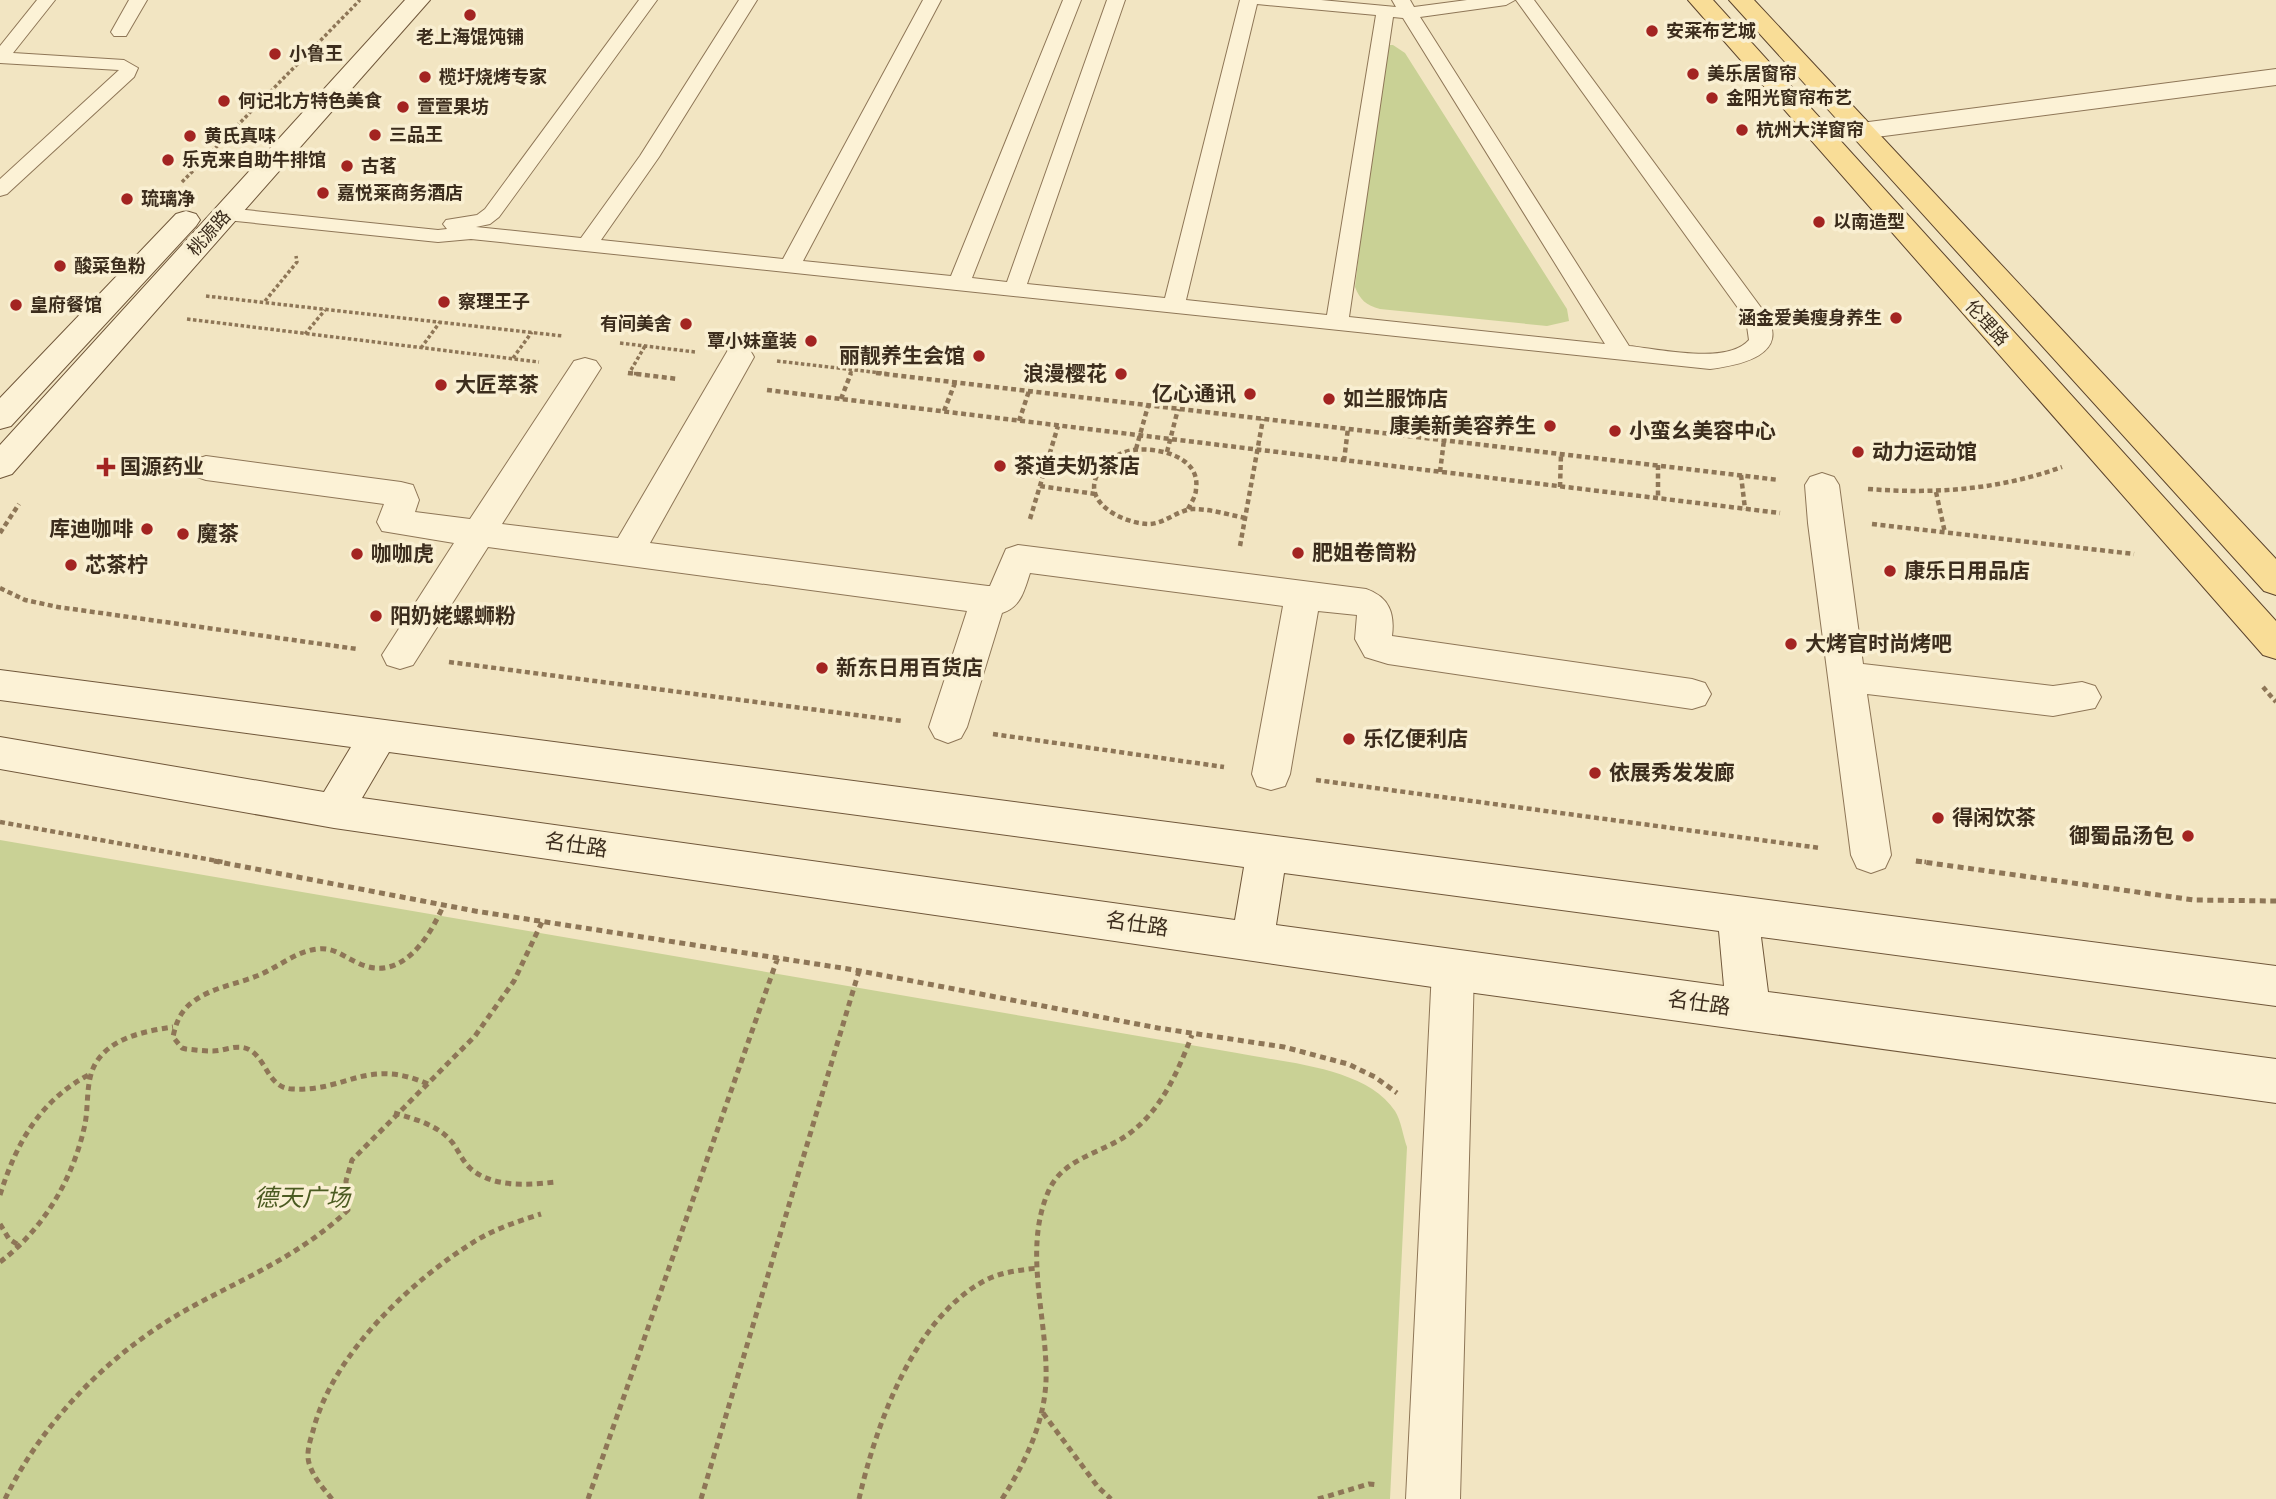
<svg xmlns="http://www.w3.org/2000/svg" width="2276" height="1499" viewBox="0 0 2276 1499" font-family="'Playfair Display','Noto Sans SC',serif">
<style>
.green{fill:#c9d195}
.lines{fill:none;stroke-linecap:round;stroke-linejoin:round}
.lane-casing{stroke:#8e7657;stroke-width:2}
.street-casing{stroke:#8e7657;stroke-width:2}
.secondary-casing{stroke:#70573a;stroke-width:2}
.primary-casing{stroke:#5b432c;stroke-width:2}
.path-far2{stroke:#8e7657;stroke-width:3.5;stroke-dasharray:3.5 2.5;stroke-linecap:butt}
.path-far1{stroke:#8e7657;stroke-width:4.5;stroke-dasharray:5 3.5;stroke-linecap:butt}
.path{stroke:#8e7657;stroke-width:5;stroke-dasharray:6 4.5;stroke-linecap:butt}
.lane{fill:#fcf2d6;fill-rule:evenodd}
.street{fill:#fcf2d6;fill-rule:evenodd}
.secondary{fill:#fcf2d6;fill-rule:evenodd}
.primary{fill:#f9dd97;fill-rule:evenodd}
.poi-dot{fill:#a32421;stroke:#f9efd2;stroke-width:2.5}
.labels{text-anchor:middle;stroke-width:7;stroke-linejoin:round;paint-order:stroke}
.far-poi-label{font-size:18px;font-weight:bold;fill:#3c2d1d;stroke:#f9efd2;text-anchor:start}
.far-street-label{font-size:18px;fill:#3c2d1d;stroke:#f9efd2}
.poi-label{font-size:21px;font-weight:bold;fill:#3c2d1d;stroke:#f9efd2;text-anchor:start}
.street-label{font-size:21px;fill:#3c2d1d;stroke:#f9efd2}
.near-park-label{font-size:24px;font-style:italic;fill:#4b5b21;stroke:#f9efd2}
</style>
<rect width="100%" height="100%" fill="#f2e5c2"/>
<path class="green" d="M1386 45H1393L1405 53 1567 309 1569 321 1547 326 1380 309C1366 305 1360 300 1355 287L1383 48Z
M0 840 1237 1053C1285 1063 1366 1067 1395 1111 1401 1120 1403 1136 1407 1147L1390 1499H0Z"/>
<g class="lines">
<g class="lane-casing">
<path id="lane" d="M37 0H55L13 53 124 60 138 68 134 77 7 194 0 196V179L119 70 0 63V46Z
M129 0H147L126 36H114L111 32Z
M639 0H657L499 217 490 224 476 227 581 238 640 156 739 0H757L659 157 601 240 783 259 923 0H941L803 261 951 276 1063 0H1081L972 278 1007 282 1107 0H1125L1027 284 1165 298 1240 0H1321L1396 7 1392 0H1410L1414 7 1467 0H1515L1506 5 1420 17 1629 346C1659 349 1728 365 1749 340L1746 319 1516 0H1534L1765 313C1792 355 1740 365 1710 369L471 239 438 242 226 220 219 218 216 214 219 210 226 208 438 230 447 229 443 224 446 220 477 215 485 209ZM1257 4 1376 15 1327 315 1186 300ZM1393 17 1403 18 1605 344 1349 317Z"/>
</g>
<g class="street-casing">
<path id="street" d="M2276 69V85L1861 139 1852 137 1848 131 1852 125 1861 123Z
M739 347 750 350 754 357 650 543 988 586H990L1006 549 1018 545 1366 589C1389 597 1395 613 1392 636L1692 679 1705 683 1711 694 1705 705 1692 709 1388 664 1365 657 1355 639 1357 615 1318 611 1290 774 1285 786 1271 790 1257 786 1252 774 1283 606 1030 573C1024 591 1021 607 1002 613L967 727 961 738 948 743 935 738 929 727 967 611 488 547 413 665 400 669 387 665 382 655 454 543 382 531 377 522 384 504 206 480 194 476 190 468 194 460 206 456 401 482 413 485 419 500 415 512 470 519 574 361 585 358 596 361 601 368 502 524 618 538 728 350Z
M1822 473 1834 477 1839 485 1863 664 2053 686 2082 682 2095 686 2101 697 2095 708 2053 716 1867 694 1891 855 1885 868 1871 873 1857 868 1851 855 1808 523 1805 485 1810 477Z
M1453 950 1468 956 1474 970 1460 1499H1406L1432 970 1438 956Z"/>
</g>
<g class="secondary-casing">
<path id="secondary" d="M405 0H430L12 474 0 478V445Z
M186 211 196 214 200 220 196 226 11 426 0 429V398L176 214Z
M0 670 2276 966V1006L1761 937 1768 992 2276 1059V1103L1453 990 334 828 0 769V737L324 792 351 747 0 700ZM389 752 1244 867 1235 920 362 798ZM1284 873 1719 931 1724 986 1276 925Z"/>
</g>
<g class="primary-casing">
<path id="primary" d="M1688 0H1713L2276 621V659L2263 655Z
M1729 0H1754L2276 559V595L2264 591Z"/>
</g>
<path class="path-far2" d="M182 182 360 0
M206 296 563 336
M265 301 297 262 296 256
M187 319 539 362
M305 334 325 310
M620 343 695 352
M421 348 440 322
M513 358 532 332
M777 361 890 374
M631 370 645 346
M628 373 640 374
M850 374 852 370"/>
<path class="path-far1" d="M628 373 678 379
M876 373 1779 480
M767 390 1780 513
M841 399 851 373
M944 411 955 383
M1019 421 1029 391
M1136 449 1148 406
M1167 452 1178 409
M1344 461 1348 428
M1658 465V498
M1440 472 1444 440
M1741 475 1745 509
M1040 486 1095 494
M1560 487 1561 454
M1868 489C1935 494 1998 490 2062 467
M1936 492 1945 533
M1188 509C1191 503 1196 496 1196 489 1201 456 1157 447 1133 450 1121 452 1109 459 1101 469 1077 500 1121 523 1148 524 1165 524 1177 510 1193 509 1211 509 1229 515 1246 518
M1030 519 1058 426
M1872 524 2134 554
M0 533 19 504
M1240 546 1263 419
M0 588 25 600 58 607 357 649
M449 662 902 721
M2263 687 2276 702
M993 734 1224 767
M1316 780 1820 848
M0 822 223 862
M1916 861 1926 862"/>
<path class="path" d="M214 861 475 911 855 970 1158 1028 1284 1047 1348 1064 1375 1077 1397 1093
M1916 861 2194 900 2276 901
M428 1084C366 1057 347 1092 292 1089 268 1088 267 1060 250 1050 238 1043 225 1051 213 1051 204 1051 195 1050 186 1049L182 1048 173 1037C176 1022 181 1010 194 1001 213 987 238 984 259 975 279 967 296 951 318 949 334 947 344 957 358 963 401 984 430 937 444 904
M394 1113C415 1119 438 1125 452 1142 459 1151 462 1161 471 1169 494 1188 528 1185 556 1182
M0 1195C17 1141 41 1099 92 1073
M0 1224 9 1239 20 1246
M0 1262C44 1229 74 1177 85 1124 89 1104 85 1079 97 1061 113 1037 146 1031 173 1027
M1043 1413 1098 1487 1111 1499
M5 1499C45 1417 115 1348 195 1305 249 1276 303 1253 348 1210L346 1181 352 1160 475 1036 514 981 542 922
M332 1499C323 1488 313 1477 309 1463 306 1453 310 1441 313 1431 332 1355 411 1280 477 1240 497 1228 519 1221 541 1214
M588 1499 778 957
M701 1499 859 971
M859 1499C876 1425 914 1317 986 1280 1002 1272 1020 1270 1038 1268
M1002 1499C1025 1463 1044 1424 1046 1381 1048 1318 1022 1250 1049 1190 1064 1157 1104 1153 1130 1133 1162 1109 1178 1071 1192 1035
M1318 1499 1369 1484 1378 1485"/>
<use href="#lane" class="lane"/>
<use href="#street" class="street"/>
<use href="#secondary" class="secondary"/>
<use href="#primary" class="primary"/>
</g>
<g class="poi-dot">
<circle cx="470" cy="15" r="7"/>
<circle cx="1652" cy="31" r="7"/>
<circle cx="275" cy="54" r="7"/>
<circle cx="1693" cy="74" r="7"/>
<circle cx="425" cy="77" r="7"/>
<circle cx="1712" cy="98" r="7"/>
<circle cx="224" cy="101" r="7"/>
<circle cx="403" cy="107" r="7"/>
<circle cx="1742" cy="130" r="7"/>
<circle cx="375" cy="135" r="7"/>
<circle cx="190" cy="136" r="7"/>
<circle cx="168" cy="160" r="7"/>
<circle cx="347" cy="166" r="7"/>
<circle cx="323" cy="193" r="7"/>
<circle cx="127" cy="199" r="7"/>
<circle cx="1819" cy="222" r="7"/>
<circle cx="60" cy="266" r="7"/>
<circle cx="444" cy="302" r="7"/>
<circle cx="16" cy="305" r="7"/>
<circle cx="1896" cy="318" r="7"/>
<circle cx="686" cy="324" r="7"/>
<circle cx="811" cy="341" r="7"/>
<circle cx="979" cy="356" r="7"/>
<circle cx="1121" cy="374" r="7"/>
<circle cx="441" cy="385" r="7"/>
<circle cx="1250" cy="394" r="7"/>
<circle cx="1329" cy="399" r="7"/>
<circle cx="1550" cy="426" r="7"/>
<circle cx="1615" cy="431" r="7"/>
<circle cx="1858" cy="452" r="7"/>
<circle cx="1000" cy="466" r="7"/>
<path d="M102.5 456.5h7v7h7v7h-7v7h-7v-7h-7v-7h7z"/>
<circle cx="147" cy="529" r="7"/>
<circle cx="183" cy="534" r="7"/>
<circle cx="1298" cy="553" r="7"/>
<circle cx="357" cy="554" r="7"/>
<circle cx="71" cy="565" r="7"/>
<circle cx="1890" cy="571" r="7"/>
<circle cx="376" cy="616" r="7"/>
<circle cx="1791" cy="644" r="7"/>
<circle cx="822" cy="668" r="7"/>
<circle cx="1349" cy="739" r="7"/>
<circle cx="1595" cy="773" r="7"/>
<circle cx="1938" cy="818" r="7"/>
<circle cx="2188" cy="836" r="7"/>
</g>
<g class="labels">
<g class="far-poi-label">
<text x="1666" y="37">安莱布艺城</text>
<text x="470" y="43" text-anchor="middle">老上海馄饨铺</text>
<text x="289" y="60">小鲁王</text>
<text x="1707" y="80">美乐居窗帘</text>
<text x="439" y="83">榄圩烧烤专家</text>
<text x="1726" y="104">金阳光窗帘布艺</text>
<text x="238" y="107">何记北方特色美食</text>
<text x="417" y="113">萱萱果坊</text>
<text x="1756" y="136">杭州大洋窗帘</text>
<text x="389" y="141">三品王</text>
<text x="204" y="142">黄氏真味</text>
<text x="182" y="166">乐克来自助牛排馆</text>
<text x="361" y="172">古茗</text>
<text x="337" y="199">嘉悦莱商务酒店</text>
<text x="141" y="205">琉璃净</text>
<text x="1833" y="228">以南造型</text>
<text x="74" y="272">酸菜鱼粉</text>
<text x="458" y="308">察理王子</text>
<text x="30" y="311">皇府餐馆</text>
<text x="1882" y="324" text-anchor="end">涵金爱美瘦身养生</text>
<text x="672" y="330" text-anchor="end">有间美舍</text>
<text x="797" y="347" text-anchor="end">覃小妹童装</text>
</g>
<g class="far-street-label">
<text transform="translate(209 233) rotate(-48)" y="6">桃源路</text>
<text transform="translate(1987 323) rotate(48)" y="6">伦理路</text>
</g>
<g class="poi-label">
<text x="965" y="363" text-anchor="end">丽靓养生会馆</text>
<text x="1107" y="381" text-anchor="end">浪漫樱花</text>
<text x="455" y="392">大匠萃茶</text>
<text x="1236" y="401" text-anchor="end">亿心通讯</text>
<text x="1343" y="406">如兰服饰店</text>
<text x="1536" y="433" text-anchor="end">康美新美容养生</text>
<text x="1629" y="438">小蛮幺美容中心</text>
<text x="1872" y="459">动力运动馆</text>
<text x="1014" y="473">茶道夫奶茶店</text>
<text x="120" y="474">国源药业</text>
<text x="133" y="536" text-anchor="end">库迪咖啡</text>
<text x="197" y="541">魔茶</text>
<text x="1312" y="560">肥姐卷筒粉</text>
<text x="371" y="561">咖咖虎</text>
<text x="85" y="572">芯茶柠</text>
<text x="1904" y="578">康乐日用品店</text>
<text x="390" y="623">阳奶姥螺蛳粉</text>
<text x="1805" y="651">大烤官时尚烤吧</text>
<text x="836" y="675">新东日用百货店</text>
<text x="1363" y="746">乐亿便利店</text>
<text x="1609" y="780">依展秀发发廊</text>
<text x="1952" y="825">得闲饮茶</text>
<text x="2174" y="843" text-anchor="end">御蜀品汤包</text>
</g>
<g class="street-label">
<text transform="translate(576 845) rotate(8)" y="7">名仕路</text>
<text transform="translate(1137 924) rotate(8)" y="7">名仕路</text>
<text transform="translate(1699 1003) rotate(8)" y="7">名仕路</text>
</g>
<g class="near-park-label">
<text x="302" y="1206">德天广场</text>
</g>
</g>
</svg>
